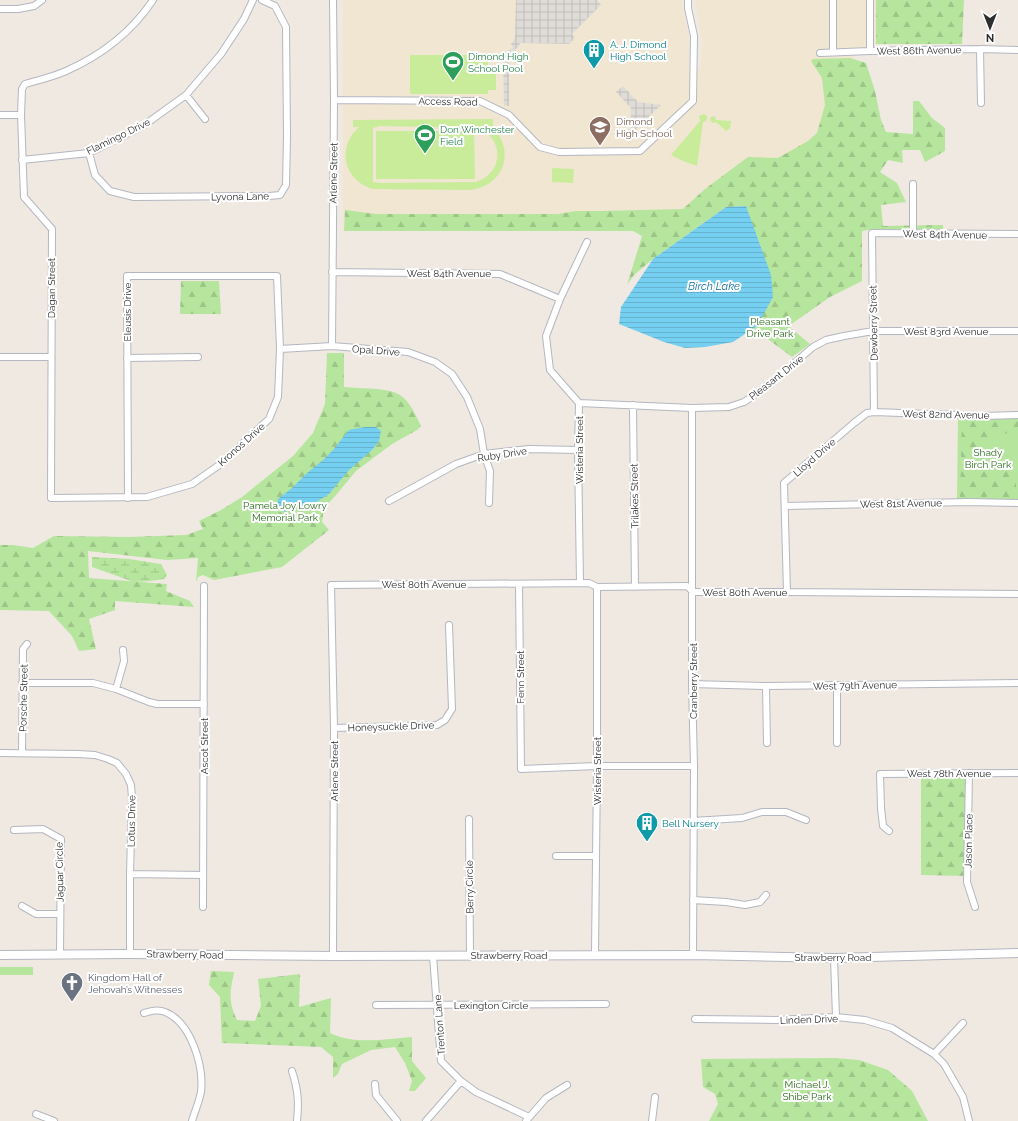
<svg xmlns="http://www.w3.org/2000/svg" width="1018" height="1121" viewBox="0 0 1018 1121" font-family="Raleway,sans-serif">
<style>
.education{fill:#f0e6d1}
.green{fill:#b6e59e}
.forest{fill:url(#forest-firs)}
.wetland{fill:url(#wetland-marsh)}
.pitch{fill:#c9ec9a;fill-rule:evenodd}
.plaza{fill:url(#plaza-grid)}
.water{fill:url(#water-rules)}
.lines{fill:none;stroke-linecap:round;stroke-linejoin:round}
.street-casing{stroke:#b4b7c1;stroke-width:8}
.secondary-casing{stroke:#b4b7c1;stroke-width:10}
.street{stroke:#fff;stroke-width:6}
.secondary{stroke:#fff;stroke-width:8}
.labels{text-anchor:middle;stroke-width:4;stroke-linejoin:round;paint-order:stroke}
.culture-label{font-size:10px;fill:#0d838f;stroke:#fff;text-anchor:start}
.street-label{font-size:10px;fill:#2e2e2e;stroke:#fff}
.leisure-label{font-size:10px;fill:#27864d;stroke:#fff;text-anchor:start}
.education-label{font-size:10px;fill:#785e54;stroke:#fff;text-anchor:start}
.park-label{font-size:10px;fill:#2c6e1b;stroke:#fff}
.worship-label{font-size:10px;fill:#5b616d;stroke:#fff;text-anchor:start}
.water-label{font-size:11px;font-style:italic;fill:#0d6fa3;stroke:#fff}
</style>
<defs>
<pattern id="forest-firs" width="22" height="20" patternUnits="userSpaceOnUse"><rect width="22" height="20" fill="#b6e59e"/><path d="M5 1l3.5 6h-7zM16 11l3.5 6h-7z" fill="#9dc588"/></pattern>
<pattern id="wetland-marsh" width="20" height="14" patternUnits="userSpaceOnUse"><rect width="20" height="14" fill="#b6e59e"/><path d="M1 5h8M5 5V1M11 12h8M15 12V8" fill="none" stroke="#9dc588"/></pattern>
<pattern id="plaza-grid" width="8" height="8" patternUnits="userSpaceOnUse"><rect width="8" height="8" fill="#dfdcd8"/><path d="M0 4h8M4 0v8" fill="none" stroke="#c0bdba"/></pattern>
<pattern id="water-rules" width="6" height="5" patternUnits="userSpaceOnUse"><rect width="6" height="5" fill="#75cff0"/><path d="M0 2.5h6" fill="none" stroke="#66b2ce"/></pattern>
</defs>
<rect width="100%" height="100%" fill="#efe9e1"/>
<path class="education" d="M343 0H681L689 37V69H701L702 39 695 0H962V44H870V51H860L854 56 860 222 746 206 726 207 697 228 343 229Z"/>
<path class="green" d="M958 417 1018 418V499H957Z
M0 967H33V975H0Z"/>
<path class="forest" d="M876 0H964L962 44H876Z
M850 58 866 63 875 91 881 120 886 132 913 134V101H919L932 118 945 128V151L925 162 920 150H902L903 163 888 160 880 172 897 183 906 202 881 205 883 226 943 225V229H874L862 231V281L830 297 790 325H787L810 344 792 357 753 328 757 326 746 206 726 207 653 259 634 275 627 285 642 236 633 231H344L345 210 376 214H558L576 211H603L683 209 705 189 748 157 778 158 808 141 817 133 825 105 822 78 811 61 813 59Z
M181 281H219L221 314H180Z
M327 353H344V387C359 389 388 387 400 395 410 401 416 416 421 426L417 430 392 444 356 471 336 495 324 508 322 522 329 530 282 567 214 580 203 575 198 577 196 582 198 558 167 560 88 551 89 578 167 584 166 591 190 601 194 607 115 601V610L89 619 96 649 79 651 72 636 49 611 0 610V545H13L33 548 54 536 129 537 186 535 203 529 199 521 221 510 242 497 293 456 313 433 325 404Z
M962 420H1018V435L1008 433 990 436 988 452 1006 465 1016 479V495L1011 500 960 498Z
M967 777 966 876 921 875V778Z
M211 971 234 972C230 993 228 1001 237 1020L255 1021 261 1006 258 979 300 974 299 1007 331 998 330 1033C354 1045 386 1039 412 1037V1061L426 1078 415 1091H409L412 1081 405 1063 395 1047 371 1050 342 1064 338 1074 333 1078V1057L321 1047 222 1043 220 997 209 985Z
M835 1058 859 1060 888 1070 912 1091 928 1121H709L718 1104 715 1094 703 1087 701 1059Z"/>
<path class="wetland" d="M92 557 129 559 161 564 167 575 164 579 150 581 134 582 92 567Z"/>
<path class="pitch" d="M410 55H488V74H496V90H488V94H410Z
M704 114 707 116V119L706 121 703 122 697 166 683 161 671 155 700 121 699 116Z
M713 116 715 117 716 120 731 121 730 128 726 131 716 122 712 123 710 119 711 117Z
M493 119V126H491C517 150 504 187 469 190L373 189C344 181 336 148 359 127H353V120ZM380 126 477 128C505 138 504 173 476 182L380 183 373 182V128Z
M376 131H474L475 179H376Z
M552 168 574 169 573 183 552 182Z"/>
<path class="plaza" d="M516 0H597L601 5 572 34 575 38 569 44 520 43 519 46 509 56V106H504L503 53V52L508 51 513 47 511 44 515 38Z
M623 86 638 102 661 105 630 135 631 108 616 92Z"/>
<path class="water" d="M746 206 771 275 773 297 757 326 733 342 705 347 685 348 664 342 619 324 621 307 653 259 726 207Z
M365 427H376L381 431 379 441 372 450 348 471 329 494 315 503 284 512 277 507 278 499 292 488 307 473 323 460 333 450 349 430Z"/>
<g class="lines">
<g class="street-casing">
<path id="street" d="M833 0V51
M0 9H18L34 6 42 0
M980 49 981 103
M870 51V0
M820 53 870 51 980 49 1018 50
M186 95 205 119
M334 100 480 101 509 115 540 147 559 152 640 151 693 101 694 36 688 8V0
M0 115H21
M89 153 95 175 110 191 134 197 269 196 280 195 286 185 287 137 286 27 275 6 262 0
M22 160 89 153 143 126 186 95 221 54 244 19 253 0
M913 184V234
M332 272 500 274 560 299
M332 346 334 100 333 0
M280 349 332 346 408 352 435 362 452 374 467 397 480 429 484 454 490 471 489 503
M0 357H51
M127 358 198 357
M579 403 692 408 729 407 744 402 753 396 771 383 813 347 826 340 844 336 873 331H1018
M633 405 635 587
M692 408V684L694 766 693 955
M874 412 872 233 1018 234
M128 498 127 276H277L280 349 278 397 269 419 242 444 225 461 192 484 147 497 51 498 52 229 24 197 21 115 22 89 25 84C38 80 53 77 66 71 102 55 131 33 153 0
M389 501 456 464 484 454 529 449 578 450
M785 506 968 502 1018 503
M580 583 578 450 579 403 550 370 546 336 560 299 587 242
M519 584 521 769 597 766H694
M787 592 784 483 854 423 867 413 874 412 982 416 1018 415
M22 683H93L116 689 149 702 157 704H204
M692 684 766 686 1018 683
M766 686 767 743
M116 689 124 661 123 650
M334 728 437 725 445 720 452 709 449 625
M837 743V686
M0 753 78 754 95 755 108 759 117 763 126 774 131 785 132 798 130 874V954
M22 753 23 649 27 644
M969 773 967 882 975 907
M469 819 470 955
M693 821 742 818 762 812H786L806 820
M14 830 43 829 61 839 60 954
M889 831 883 826 881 808 880 774 1018 773
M556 856H596
M130 874 203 875
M693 900 726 902 745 905 760 902 766 895
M22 906 36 914H60
M203 907 204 586
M595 954 597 766V587
M333 956 334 728 331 585 589 583 597 587 687 586 693 592H787L1018 594
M433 956 441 1061 461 1081 476 1092 529 1117
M834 958 836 1017
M376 1005 606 1004
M144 1013C151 1011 158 1009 165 1012 191 1022 204 1066 201 1092 199 1102 195 1111 192 1121
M695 1019 776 1020 836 1017 865 1020 892 1028 934 1054 944 1064 963 1097 969 1121
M934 1054 963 1023
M292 1071C298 1090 299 1101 297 1121
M375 1084 376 1095 397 1121
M36 1114 54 1121
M426 1121 461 1081
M526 1121 546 1098 567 1085
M652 1121 655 1097"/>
</g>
<g class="secondary-casing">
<path id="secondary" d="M0 955 130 954 333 956 693 955 834 958 1018 953"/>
</g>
<use href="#street" class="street"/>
<use href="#secondary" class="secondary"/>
</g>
<defs>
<g id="building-pin" transform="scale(1.15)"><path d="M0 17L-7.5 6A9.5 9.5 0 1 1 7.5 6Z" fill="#0f9aa8" stroke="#fff"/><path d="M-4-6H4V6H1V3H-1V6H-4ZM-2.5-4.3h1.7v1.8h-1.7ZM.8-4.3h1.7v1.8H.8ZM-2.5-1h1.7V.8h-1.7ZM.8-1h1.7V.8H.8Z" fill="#fff"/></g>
<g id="stadium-pin" transform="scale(1.15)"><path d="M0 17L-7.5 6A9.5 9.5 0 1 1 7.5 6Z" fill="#2e9e5b" stroke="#fff"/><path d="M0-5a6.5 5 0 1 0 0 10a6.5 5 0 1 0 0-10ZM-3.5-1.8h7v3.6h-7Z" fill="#fff"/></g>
<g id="school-pin" transform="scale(1.15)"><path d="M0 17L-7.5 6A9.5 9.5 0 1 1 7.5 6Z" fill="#8d6e63" stroke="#fff"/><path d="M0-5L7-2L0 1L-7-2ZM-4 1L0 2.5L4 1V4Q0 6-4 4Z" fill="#fff"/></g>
<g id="church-pin" transform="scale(1.15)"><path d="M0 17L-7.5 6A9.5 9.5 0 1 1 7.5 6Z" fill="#6b7280" stroke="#fff"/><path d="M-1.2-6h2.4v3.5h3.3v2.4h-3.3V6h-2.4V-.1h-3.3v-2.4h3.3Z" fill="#fff"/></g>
</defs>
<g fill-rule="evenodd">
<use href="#building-pin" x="594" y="50"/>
<use href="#stadium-pin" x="453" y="62"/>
<use href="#school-pin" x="600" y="127"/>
<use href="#stadium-pin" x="425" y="135"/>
<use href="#building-pin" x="647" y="823"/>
<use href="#church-pin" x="72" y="983"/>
</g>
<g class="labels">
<g class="culture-label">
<text x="610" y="48">A. J. Dimond<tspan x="610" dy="12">High School</tspan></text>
<text x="662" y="827">Bell Nursery</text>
</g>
<g class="street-label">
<text transform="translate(919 50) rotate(-1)" y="4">West 86th Avenue</text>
<text transform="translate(448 101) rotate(1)" y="4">Access Road</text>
<text transform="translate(118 136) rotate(-26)" y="4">Flamingo Drive</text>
<text transform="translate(333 173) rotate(-89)" y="4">Arlene Street</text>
<text transform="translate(240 196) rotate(-1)" y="4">Lyvona Lane</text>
<text transform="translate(945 234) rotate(1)" y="4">West 84th Avenue</text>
<text x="449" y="277">West 84th Avenue</text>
<text transform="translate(51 288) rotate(-90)" y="4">Dagan Street</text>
<text transform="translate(127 312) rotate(-90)" y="4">Eleusis Drive</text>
<text transform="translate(873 323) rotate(-91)" y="4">Dewberry Street</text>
<text x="946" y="335">West 83rd Avenue</text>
<text transform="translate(376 350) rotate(4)" y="4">Opal Drive</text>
<text transform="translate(776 377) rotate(-38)" y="4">Pleasant Drive</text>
<text transform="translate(946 414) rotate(1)" y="4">West 82nd Avenue</text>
<text transform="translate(241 444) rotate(-42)" y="4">Kronos Drive</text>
<text transform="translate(579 450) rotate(-90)" y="4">Wisteria Street</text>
<text transform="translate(502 454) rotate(-9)" y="4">Ruby Drive</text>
<text transform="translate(814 457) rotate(-41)" y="4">Lloyd Drive</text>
<text transform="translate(634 496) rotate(-91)" y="4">Trilakes Street</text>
<text transform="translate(901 503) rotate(-1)" y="4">West 81st Avenue</text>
<text x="424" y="588">West 80th Avenue</text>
<text x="745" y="596">West 80th Avenue</text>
<text transform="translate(520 677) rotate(-90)" y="4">Fenn Street</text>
<text transform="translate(693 681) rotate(-90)" y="4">Cranberry Street</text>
<text transform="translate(855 685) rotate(-1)" y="4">West 79th Avenue</text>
<text transform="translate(23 698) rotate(-89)" y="4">Porsche Street</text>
<text transform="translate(391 726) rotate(-2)" y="4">Honeysuckle Drive</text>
<text transform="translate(204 746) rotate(-90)" y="4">Ascot Street</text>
<text transform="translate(334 771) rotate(-90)" y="4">Arlene Street</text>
<text transform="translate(597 771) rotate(-90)" y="4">Wisteria Street</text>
<text x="949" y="777">West 78th Avenue</text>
<text transform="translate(131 821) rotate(-89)" y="4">Lotus Drive</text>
<text transform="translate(968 841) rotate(-89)" y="4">Jason Place</text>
<text transform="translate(59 872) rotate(-91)" y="4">Jaguar Circle</text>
<text transform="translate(469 887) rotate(-91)" y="4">Berry Circle</text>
<text transform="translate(185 954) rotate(1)" y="4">Strawberry Road</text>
<text x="509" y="959">Strawberry Road</text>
<text x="833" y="961">Strawberry Road</text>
<text x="491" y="1009">Lexington Circle</text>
<text transform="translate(809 1019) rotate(-2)" y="4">Linden Drive</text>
<text transform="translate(439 1025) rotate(-94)" y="4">Trenton Lane</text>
</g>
<g class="leisure-label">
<text x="468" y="60">Dimond High<tspan x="468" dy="12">School Pool</tspan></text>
<text x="440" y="133">Don Winchester<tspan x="440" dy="12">Field</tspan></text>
</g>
<g class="education-label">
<text x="616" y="125">Dimond<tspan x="616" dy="12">High School</tspan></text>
</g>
<g class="park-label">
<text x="770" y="325">Pleasant<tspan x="770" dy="12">Drive Park</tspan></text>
<text x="988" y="456">Shady<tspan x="988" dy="12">Birch Park</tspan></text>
<text x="285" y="509">Pamela Joy Lowry<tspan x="285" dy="12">Memorial Park</tspan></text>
<text x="807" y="1088">Michael J.<tspan x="807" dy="12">Shibe Park</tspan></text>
</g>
<g class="worship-label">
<text x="88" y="981">Kingdom Hall of<tspan x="88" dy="12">Jehovah’s Witnesses</tspan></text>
</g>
<g class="water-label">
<text x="714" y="290">Birch Lake</text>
</g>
</g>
<g transform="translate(990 28) rotate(180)" stroke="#ffffff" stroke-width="3" paint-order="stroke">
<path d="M0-3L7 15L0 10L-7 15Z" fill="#2e2e2e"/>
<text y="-6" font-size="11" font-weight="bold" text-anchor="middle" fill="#2e2e2e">N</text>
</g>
</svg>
